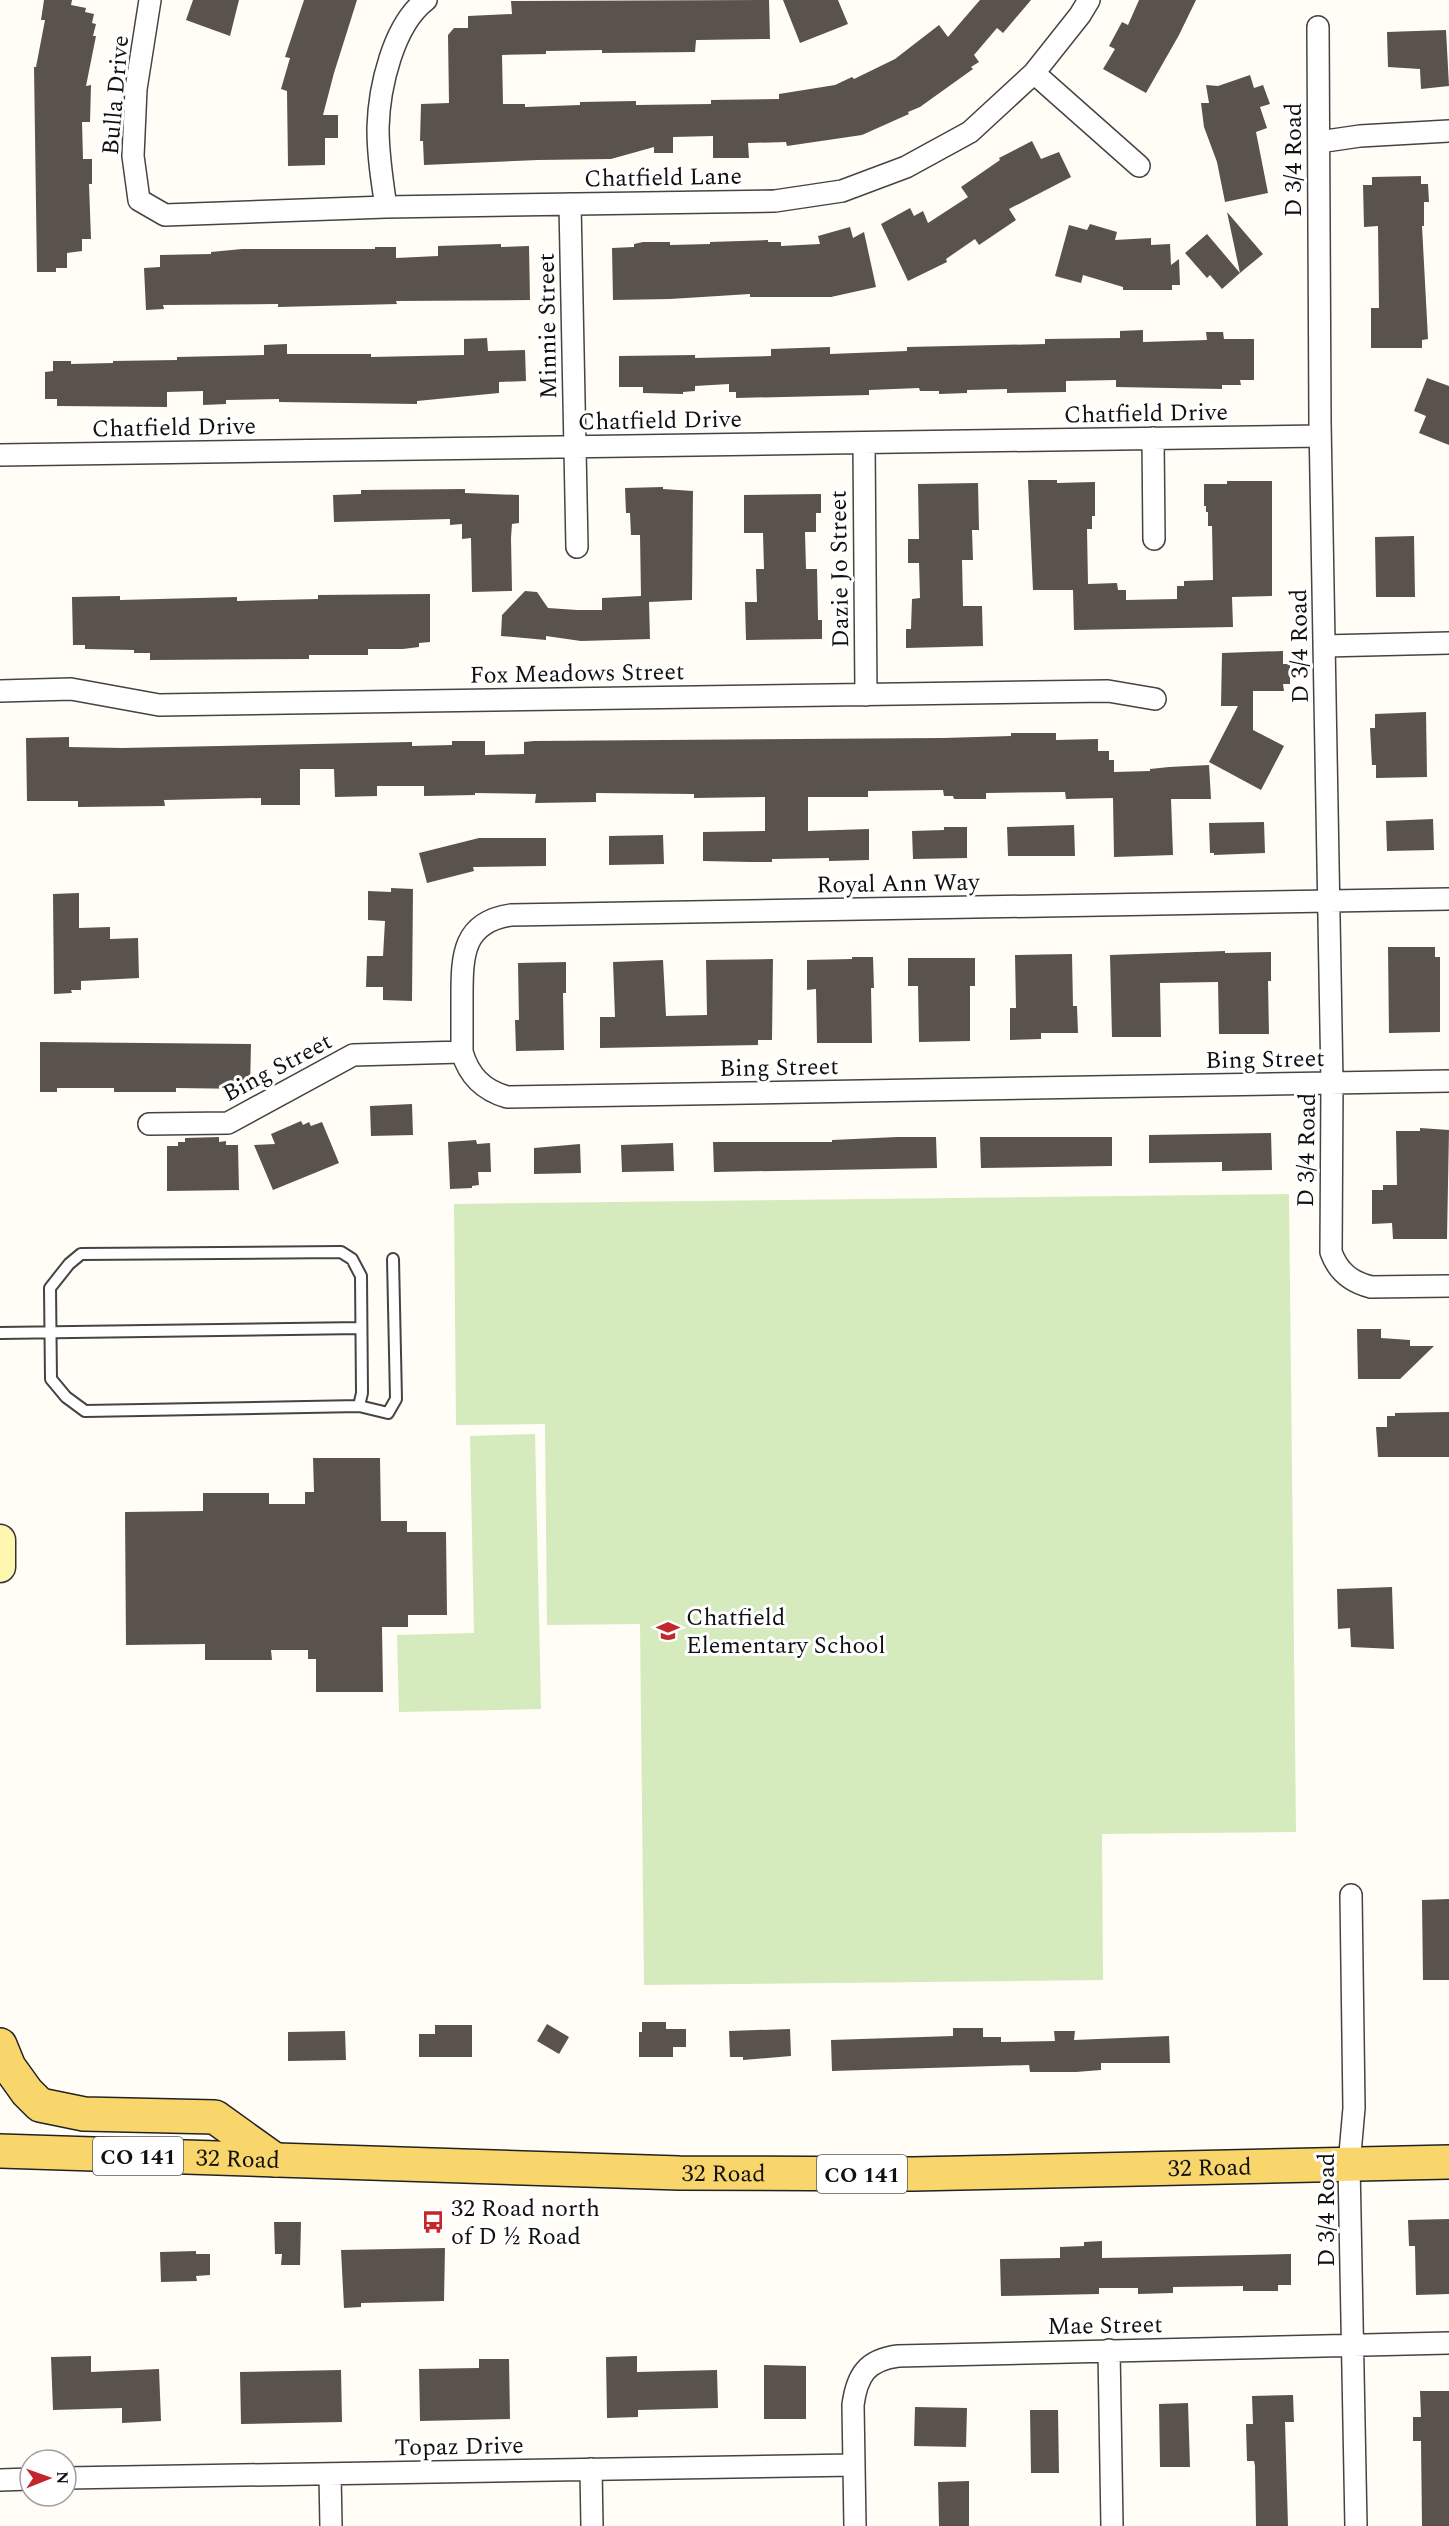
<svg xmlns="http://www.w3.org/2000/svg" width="1449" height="2526" viewBox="0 0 1449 2526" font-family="Spectral,serif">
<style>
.green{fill:#d5ebbd}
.building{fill:#5a524d}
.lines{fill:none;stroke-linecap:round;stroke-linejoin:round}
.lane-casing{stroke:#444;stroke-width:14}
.street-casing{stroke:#444;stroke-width:24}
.secondary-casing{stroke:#333;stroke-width:33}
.primary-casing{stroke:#222;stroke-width:36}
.lane{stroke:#fff;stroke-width:10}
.street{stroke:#fff;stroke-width:21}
.secondary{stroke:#fff6b0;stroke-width:30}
.primary{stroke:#f9d66b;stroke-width:33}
.labels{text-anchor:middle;stroke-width:6;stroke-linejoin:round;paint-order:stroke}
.shield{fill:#fff;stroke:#585858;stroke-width:1.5}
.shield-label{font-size:22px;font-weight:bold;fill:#111}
.street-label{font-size:24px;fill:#111;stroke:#fff}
.poi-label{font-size:24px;fill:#111;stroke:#fff;text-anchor:start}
</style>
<rect width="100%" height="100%" fill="#fffdf5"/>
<path class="green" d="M1289 1194 1296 1832 1102 1834 1103 1980 644 1985 640 1624 547 1625 545 1424 456 1425 454 1204Z
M535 1434 541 1709 399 1712 397 1635 474 1633 470 1436Z"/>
<path class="building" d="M44 0H72L71 5 86 8 85 12 94 14 92 23 96 24 93 36H96L86 86 91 85 90 122H82L83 159H92V184H89L91 239H82V251L67 253V268H56V272H37L34 67H36L45 20H41Z
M193 0H239L230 36 186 20Z
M304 0H357L334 73 323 115H338V138H325V165L288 166 287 91 281 89 290 58 285 57Z
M769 0 770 39 696 40 695 52 602 53V50L546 51V54L502 55 503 104H525V107L580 105V102L636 101V105L711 104V100L779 99V94L835 85 852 77 854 79 895 59 939 25 948 37 980 0H1031L1003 33 997 28 974 55 979 62 971 67 973 69 920 107 908 112 909 114 862 135 787 146 786 142 748 143 749 158H713V136L673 137V153H654V147L611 159 538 160 424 165 423 141H420L421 104 449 103 448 35 454 28H468V16L512 14 511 1Z
M783 0H838L848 24 800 43Z
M1139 0H1196L1179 35 1146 93 1103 69 1115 49 1109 46 1122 22 1128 25Z
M1446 30 1449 86 1421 89 1420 69 1388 67 1387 32Z
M1250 75 1254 88 1263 85 1270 104 1260 107 1267 128 1256 132 1268 193 1225 202 1217 162 1204 127 1201 103H1209L1206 85 1218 86Z
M1032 141 1041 159 1059 152 1071 177 1009 209 1016 220 979 245 975 239 946 259 947 262 908 281 881 224 910 208 914 216 923 211 928 223 968 197 961 187 1000 160 999 158Z
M1421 176V184H1428L1429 202H1424V226H1422L1428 339 1422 340V348H1371V308H1379L1378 226 1364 227 1363 185H1372V177Z
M1227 212 1263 254 1240 273Z
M1090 224 1117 232 1115 240 1151 238V245L1170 244 1171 265 1179 259 1180 285H1172V290H1123V287L1083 275 1081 283 1055 276 1069 225 1087 230Z
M850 227 853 238 864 232 876 287 831 297H750V294L670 299 613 300 612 248 634 247V244L643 242H670V245L710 244V242L768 240V242H781V246L820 244 818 236Z
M1207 234 1240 273 1222 289 1210 275 1207 278 1185 253Z
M501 244V247L529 246 530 300 396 301 397 304 278 307V304L163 305 164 309 146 310 144 268 160 267V255L211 254V252L242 249H375V247H396V258L438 256V246Z
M1143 330V342L1207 340 1206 332H1223L1224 339H1254V380H1240L1241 385H1222V389L1116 387V380L1066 381V392L1007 393V389L967 390V393L939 394V391H920L919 388 869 390V395L736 398V392H729V384L695 386V391L683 392V394L643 393V387H619V356L695 355V358L771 356V349L830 347V354L907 351V347L1045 344V339L1120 338V331Z
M487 338 488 351 525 350 526 381 499 382V393L417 401V404L279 402V399L226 400V404L203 405V391L167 392V407L57 406V399H45V372L53 371V361H71V364L113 363V361L177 360V357L264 355V345L287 344V354H371V357L464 355V339Z
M1427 378 1449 386V445L1419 433 1426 416 1414 411Z
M1028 480H1057V483L1095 482V516H1092V529H1087L1088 584 1117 583 1118 590H1126V600L1177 599V586H1184V581L1213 580 1212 526H1208V512H1206V506H1204V484H1227V481H1272V596L1232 597 1233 627 1074 630 1073 590H1033Z
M978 483 979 530H972L973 560H962L963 606H982L983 646 906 648V629H911L912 599 920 598 919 563H908V539H919L918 484Z
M663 487V489L693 491 692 600 649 602 650 639 581 641 546 636V640L501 636 502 615 525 591 537 592 548 608 577 610H602V598L641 596 640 535H631L630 513H626L625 488Z
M465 489V493L519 495V523L512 524 511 538 512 591 472 592 471 538 462 539V524L450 525V519L334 522 333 495 361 494V490Z
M821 494V513H816V532H805L806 569H817L818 620H822V639L746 640 745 602H757L756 569H764L763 533H744V495Z
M1414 536 1415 597H1376L1375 537Z
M430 594V642L419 643V647L403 649H368V655H309V659L150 660V653H134V650L85 649V645H73L72 597 120 596V600L237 597V601L318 599V595Z
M1283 651V664H1290V684H1283L1284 691H1253V730L1284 746 1261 790 1209 762 1238 706H1221L1222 653Z
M1426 712 1427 777 1376 778V765H1372L1370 728H1375V714Z
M1011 733H1056V740L1098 739V751H1109V760H1114V772L1150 771V769L1169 767 1209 765 1211 799H1171L1173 855 1114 857 1113 798 1066 799 1065 792 986 793V799H954L953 796H944L943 790 868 791V797H808V831L869 829V860L829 861V858L772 859V862H750L703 861V832L765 831V797L694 798V794L596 793V802L535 803 536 794 475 793V795L424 796V786H377V796L335 797 334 769H300V805H261V798L164 800 165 806 78 807V801H27L26 738 69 737V747L122 748 412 742V746L452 745V741H485V755L524 754V742L534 741 943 738 1011 736Z
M1433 819 1434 850 1387 851 1386 821Z
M1264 822 1265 853 1214 855V853H1210L1209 823Z
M1074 825 1075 856H1008L1007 827Z
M944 827H967V858L913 859 912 831 944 830Z
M663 835 664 864 609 865V836Z
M479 838H546V866L473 867 474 871 427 883 419 853Z
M391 888 413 889 412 1001 383 1000V987H366L367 956H383L385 921 368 920V891L391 892Z
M79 893V928L110 927V939L138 938 139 978 81 981V990H71L72 993 54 994 53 894Z
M1388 947H1435V957H1440V1032L1389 1033Z
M1225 951V953L1271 952V981H1268L1269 1034H1219L1218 982 1160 983 1161 1037H1112L1110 955Z
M1072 954 1073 1006H1077L1078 1033H1041V1039L1010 1040V1008H1016L1015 955Z
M852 957H873L874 988H871L872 1043H817L816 989 807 990V960L852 959Z
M908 958H975V986H970V1041L919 1042 918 986H908Z
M773 959 772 1040H758V1045L600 1048V1017H615L613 962 663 960 666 1016 707 1015 706 960Z
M566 962V993H563L564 1050 516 1051 515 1020H519L518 963Z
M40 1042 251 1044 250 1089 176 1088V1092H114V1088H57V1092H40Z
M412 1104 413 1135 371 1136 370 1106Z
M301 1121 303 1125 309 1122 311 1126 322 1122 339 1163 273 1190 254 1145 275 1144 271 1134Z
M1420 1128 1449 1130 1447 1239H1393L1392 1223 1372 1224V1190H1383V1185H1397L1396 1131H1420Z
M1271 1133 1272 1170 1222 1171V1162L1149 1163V1135Z
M219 1137V1142L226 1141V1145H238L239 1190 167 1191V1146H178V1142H185V1138Z
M897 1137H936L937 1168 714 1172 713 1142H832V1140Z
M980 1137H1112V1166L981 1168Z
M476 1140 477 1144 490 1143 491 1172H478L479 1185 472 1186V1188L450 1189 448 1142Z
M673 1143 674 1171 622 1172 621 1145Z
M580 1144 581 1173 534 1174V1148Z
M1357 1329H1381V1338L1410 1340V1346H1434L1400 1379H1358Z
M1449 1412V1457H1378L1376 1427H1387V1416H1395V1413Z
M313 1458H380L381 1521H407V1532H446L447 1615H408V1627H382L383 1692H316V1659H308V1650H271L272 1660H205V1644L126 1645 125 1512 203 1511V1493H269V1504H305V1492H314Z
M1392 1587 1394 1649 1351 1647 1350 1628 1338 1629 1337 1589Z
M1449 1899V1980H1423L1422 1900Z
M642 2022H666V2029H686V2047H673V2057H639V2032H642Z
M547 2024 569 2037 559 2054 537 2041Z
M435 2025H472V2057H419V2034H435Z
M953 2028H983V2037H1001V2042L1055 2041 1054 2031H1075L1074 2040 1169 2036 1170 2063H1101V2070L1076 2072H1030L1029 2065 832 2071 831 2040 953 2036Z
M790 2029 791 2056 743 2060V2057H730L729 2031Z
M345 2031 346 2060 288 2061V2032Z
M1449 2219V2294L1416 2295 1415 2246H1409L1408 2220Z
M274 2222H301L300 2265H281L282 2254H275Z
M1102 2241V2258L1291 2254V2285H1278V2291H1243V2286L1173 2287V2293L1138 2294V2288H1099V2294L1001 2296 1000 2259 1060 2258V2247L1084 2246V2242Z
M445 2248 444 2301 361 2303V2307L344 2308 341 2250Z
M196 2251V2254H210V2275L196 2276 197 2281 161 2282 160 2252Z
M91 2356V2372L159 2369 161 2421 122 2423V2408L53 2410 51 2357Z
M637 2356V2372L717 2370 718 2408 638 2410V2417L607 2418 606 2357Z
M479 2359H509L510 2419 420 2421 419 2369 479 2368Z
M764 2365 806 2366V2419H764Z
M341 2370 342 2422 241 2424 240 2372Z
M1420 2391H1449V2526H1422L1421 2441H1413V2417H1421Z
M1293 2395 1294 2422H1285L1288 2526H1256L1255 2466 1254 2461H1247L1246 2424H1253L1252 2396Z
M1188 2403 1190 2467H1160L1159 2404Z
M915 2407 967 2408 966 2447 914 2446Z
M1030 2410H1058L1059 2473H1031Z
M969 2481V2526H939L938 2482Z"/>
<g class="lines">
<g class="lane-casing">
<path id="lane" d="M0 1333 361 1328
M359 1406 362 1393 361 1276 352 1259 341 1252 81 1254 69 1264 50 1288 51 1379 66 1397 85 1411 359 1406 388 1413 396 1399 393 1259"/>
</g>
<g class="street-casing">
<path id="street" d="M150 0 136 89 133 156 139 200 165 215 386 207 775 201 842 191 906 167 970 132 1034 73 1080 15 1089 0
M1318 27 1320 422 1332 1083 1331 1252C1338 1272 1351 1282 1371 1287L1449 1286
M1034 73 1139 166
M1319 142 1360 136 1449 131
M570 204 577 547
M386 207C382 181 378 155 378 128 379 88 393 25 426 0
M1153 438 1154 539
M864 443 866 695
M0 455 1320 436
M1324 646 1449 643
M0 691 71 689 159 705 1108 691 1155 699
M1449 899 511 915C463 922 462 955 462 996 462 1014 462 1033 462 1052 469 1076 483 1090 507 1097L1449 1081
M149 1124 228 1123 353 1055 462 1052
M1351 1895 1354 2108 1349 2165 1356 2526
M1109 2350 1112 2526
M591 2469 592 2526
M330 2474 331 2526
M66 2478 854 2465
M0 2480 30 2479
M855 2526 853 2405C857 2375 867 2360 898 2356L1449 2343"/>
</g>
<g class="secondary-casing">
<path id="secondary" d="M0 1540V1567"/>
</g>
<g class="primary-casing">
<g id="primary">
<path d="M0 2045 9 2067 27 2092 40 2105 84 2114 215 2117 275 2160"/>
<path id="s1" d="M0 2151 679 2173 913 2174 1449 2162"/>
</g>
</g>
<use href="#lane" class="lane"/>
<use href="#street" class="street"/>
<use href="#secondary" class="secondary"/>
<use href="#primary" class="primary"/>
</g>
<defs>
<g id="school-bare" transform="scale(1.8)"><path d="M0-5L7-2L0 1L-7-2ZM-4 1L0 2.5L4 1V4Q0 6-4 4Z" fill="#c4262e" stroke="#fff" stroke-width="2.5" paint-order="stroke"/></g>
<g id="bus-bare" transform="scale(1.8)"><path d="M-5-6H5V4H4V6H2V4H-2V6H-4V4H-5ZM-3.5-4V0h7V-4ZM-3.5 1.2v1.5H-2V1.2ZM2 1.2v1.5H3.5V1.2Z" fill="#c4262e" stroke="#fff" stroke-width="2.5" paint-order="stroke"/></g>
</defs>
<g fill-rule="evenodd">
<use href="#school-bare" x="668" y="1631"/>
<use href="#bus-bare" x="433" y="2222"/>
</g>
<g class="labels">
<g class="shield">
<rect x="93" y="2137" width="90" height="38" rx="4.5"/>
<rect x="817" y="2155" width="90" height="38" rx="4.5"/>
</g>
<g class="shield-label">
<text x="138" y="2164">CO 141</text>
<text x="862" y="2182">CO 141</text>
</g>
<g class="street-label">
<text transform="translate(115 95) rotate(-85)" y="8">Bulla Drive</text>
<text transform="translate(1293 160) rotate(-90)" y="8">D 3/4 Road</text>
<text transform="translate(663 177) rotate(-1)" y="8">Chatfield Lane</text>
<text transform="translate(547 326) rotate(-91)" y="8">Minnie Street</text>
<text transform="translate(1146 413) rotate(-1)" y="8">Chatfield Drive</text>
<text transform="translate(660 420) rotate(-1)" y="8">Chatfield Drive</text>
<text transform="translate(174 427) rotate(-1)" y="8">Chatfield Drive</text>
<text transform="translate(839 569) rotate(-91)" y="8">Dazie Jo Street</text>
<text transform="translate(1299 646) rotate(-91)" y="8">D 3/4 Road</text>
<text transform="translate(577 673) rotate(-1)" y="8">Fox Meadows Street</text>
<text transform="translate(898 883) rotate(-1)" y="8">Royal Ann Way</text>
<text transform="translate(1265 1059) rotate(-1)" y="8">Bing Street</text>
<text transform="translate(277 1067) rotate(-28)" y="8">Bing Street</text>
<text transform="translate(779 1067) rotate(-1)" y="8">Bing Street</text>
<text transform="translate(1306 1150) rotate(-89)" y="8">D 3/4 Road</text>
<text dy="8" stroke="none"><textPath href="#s1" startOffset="238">32 Road</textPath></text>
<text dy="8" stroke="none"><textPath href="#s1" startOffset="1210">32 Road</textPath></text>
<text dy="8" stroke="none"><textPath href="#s1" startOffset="724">32 Road</textPath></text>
<text transform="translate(1326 2210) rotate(-90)" y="8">D 3/4 Road</text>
<text transform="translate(1105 2325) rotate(-1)" y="8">Mae Street</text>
<text transform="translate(459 2446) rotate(-1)" y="8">Topaz Drive</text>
</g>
<g class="poi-label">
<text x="686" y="1625">Chatfield<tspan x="686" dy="28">Elementary School</tspan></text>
<text x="451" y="2216">32 Road north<tspan x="451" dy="28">of D ½ Road</tspan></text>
</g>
</g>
<g transform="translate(48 2478) rotate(89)"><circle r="28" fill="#ffffff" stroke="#a0a0a0" stroke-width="1.5"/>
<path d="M0-4.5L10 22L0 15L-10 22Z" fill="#c4262e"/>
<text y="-9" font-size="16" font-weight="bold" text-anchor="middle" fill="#111111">N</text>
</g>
</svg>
